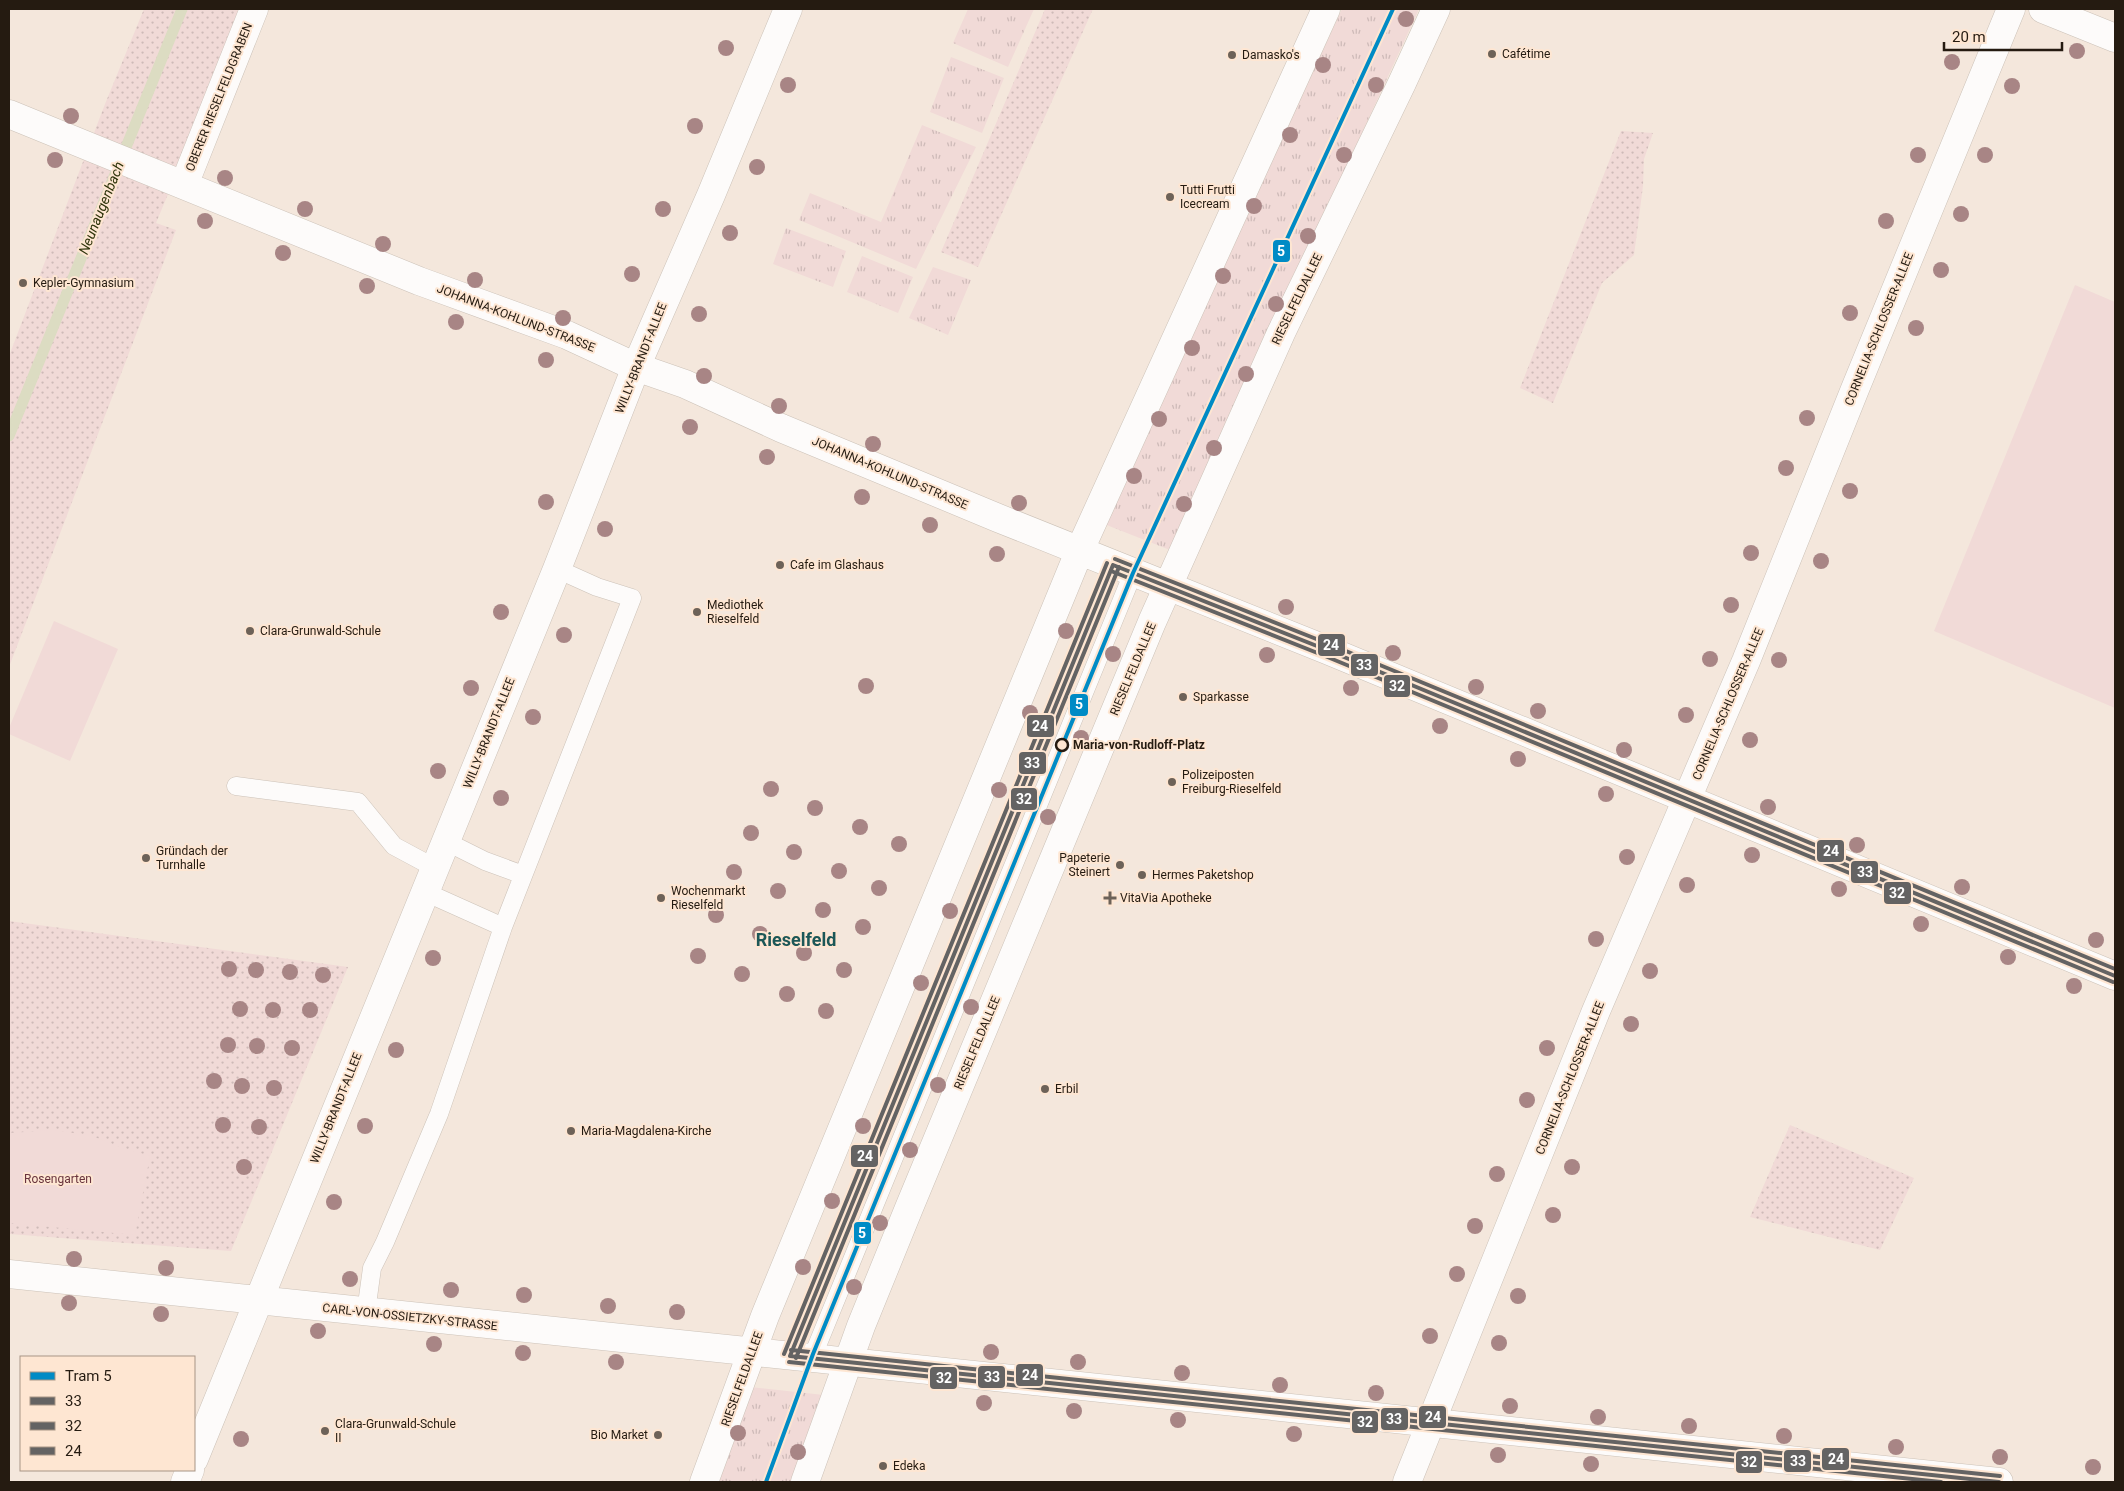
<svg xmlns="http://www.w3.org/2000/svg" width="2124" height="1491" viewBox="0 0 2124 1491" font-family="Roboto,sans-serif">
<style>
.grass{fill:url(#grass-tufts)}
.park{fill:url(#park-dots)}
.garden{fill:#f1dad7}
.lines{fill:none;stroke-linecap:round;stroke-linejoin:round}
.stream{stroke:#dcdcc2;stroke-width:11}
.service-casing{stroke:#ccc2b8;stroke-width:19}
.minor-casing{stroke:#ccc2b8;stroke-width:29}
.service{stroke:#fdfbfa;stroke-width:18}
.minor{stroke:#fdfbfa;stroke-width:28}
.bus-1-casing{stroke:#fee6d2;stroke-width:8}
.bus-2-casing{stroke:#fee6d2;stroke-width:8}
.bus-3-casing{stroke:#fee6d2;stroke-width:8}
.bus-1{stroke:#646363;stroke-width:4}
.bus-2{stroke:#646363;stroke-width:4}
.bus-3{stroke:#646363;stroke-width:4}
.tram-1-casing{stroke:#fee6d2;stroke-width:8}
.tram-1{stroke:#008bc5;stroke-width:4}
.tree{fill:#a88585}
.poi-dot{fill:#6d6258;stroke:#fee6d2;stroke-width:2}
.stop-dot{fill:#fee6d2;stroke:#251b11;stroke-width:2.5}
.labels{text-anchor:middle;stroke-width:4;stroke-linejoin:round;paint-order:stroke}
.poi-label{font-size:12px;fill:#251b11;stroke:#fee6d2;text-anchor:start}
.street-label{font-size:12px;fill:#251b11;stroke:#fee6d2}
.stop-label{font-size:12px;font-weight:bold;fill:#251b11;stroke:#fee6d2;text-anchor:start}
.park-label{font-size:12px;fill:#69343d;stroke:#fee6d2}
.water-label{font-size:14px;font-style:italic;fill:#2f340b;stroke:#fee6d2}
.district-label{font-size:18px;font-weight:bold;fill:#1c5757;stroke:#fee6d2}
.line-badge{stroke:#fee6d2;stroke-width:2}
.badge-label{font-size:14px;text-anchor:middle;font-weight:bold;fill:#fff}
</style>
<defs>
<pattern id="grass-tufts" width="24" height="20" patternUnits="userSpaceOnUse" patternTransform="scale(1.25)"><rect width="24" height="20" fill="#f1dad7"/><path d="M3 7l-1-3M5 7V3M7 7l1-3M15 17l-1-3M17 17v-4M19 17l1-3" fill="none" stroke="#cebab8"/></pattern>
<pattern id="park-dots" width="8" height="8" patternUnits="userSpaceOnUse" patternTransform="scale(1.25)"><rect width="8" height="8" fill="#f1dad7"/><path d="M2 2h.1M6 6h.1" fill="none" stroke="#cebab8" stroke-width="1.8" stroke-linecap="round"/></pattern>
</defs>
<rect width="100%" height="100%" fill="#f4e7dc"/>
<path class="grass" d="M968 9H1034L1008 67 953 43Z
M1342 9H1419L1170 550 1104 524Z
M951 57 1004 78 982 133 930 112Z
M922 125 976 147 916 269 799 220 810 193 881 222Z
M786 228 846 251 833 287 773 264Z
M862 256 913 277 898 313 847 292Z
M933 267 971 280 948 335 909 318Z
M750 1387 824 1395 793 1482H716Z"/>
<path class="park" d="M144 9H245L156 223 176 230 9 667V356L105 104Z
M1045 9H1093L978 267 941 252Z
M1621 131 1653 133 1644 159 1643 186 1634 255 1602 283 1553 403 1520 388Z
M9 921 348 967 231 1251 9 1234Z
M1790 1125 1914 1178 1880 1250 1750 1217Z"/>
<path class="garden" d="M2075 285 2115 302V708L1934 631Z
M54 621 118 649 70 761 9 734V728Z
M55 1130 92 1136 120 1147 150 1156 135 1235 9 1223V1133Z"/>
<g class="lines">
<path class="stream" d="M9 436 182 9"/>
<g class="service-casing">
<path id="service" d="M236 786 358 802 394 846 435 868
M445 841 485 861 523 875
M425 892 503 927
M366 1312 372 1268 385 1242 439 1114 503 927 632 598 597 587 557 569
M790 1356 1113 565
M812 1358 1133 573"/>
</g>
<g class="minor-casing">
<path id="minor" d="M2043 9 2115 38
M9 114 419 281 567 335 636 367 685 384 781 428 998 518 1327 650 2115 976
M184 185 254 9
M9 1274 1999 1482
M194 1459 557 569 636 367 711 195 788 9
M185 1482 190 1470
M704 1482 765 1316 1079 552 1326 9
M805 1482 861 1326 909 1208 1152 622 1281 333 1402 83 1436 9
M1407 1482 1596 1011 1746 661 1855 389 2011 9"/>
</g>
<use href="#service" class="service"/>
<use href="#minor" class="minor"/>
<g class="bus-1-casing">
<path id="bus-1" d="M1113 565 1327 650 2115 976
M790 1356 1999 1482
M790 1356 1113 565"/>
</g>
<g class="bus-2-casing">
<path id="bus-2" d="M1111 571 1325 656 2113 982
M796 1358 1119 567
M789 1362 1941 1482"/>
</g>
<g class="bus-3-casing">
<path id="bus-3" d="M1115 559 1329 644 2115 969
M791 1350 2000 1476
M784 1354 1107 563"/>
</g>
<use href="#bus-1" class="bus-1"/>
<use href="#bus-2" class="bus-2"/>
<use href="#bus-3" class="bus-3"/>
<g class="tram-1-casing">
<path id="tram-1" d="M766 1482 813 1354 1133 573 1393 9"/>
</g>
<use href="#tram-1" class="tram-1"/>
</g>
<g class="tree">
<circle cx="1406" cy="19" r="8"/>
<circle cx="726" cy="48" r="8"/>
<circle cx="2077" cy="51" r="8"/>
<circle cx="1952" cy="62" r="8"/>
<circle cx="1323" cy="65" r="8"/>
<circle cx="788" cy="85" r="8"/>
<circle cx="1376" cy="85" r="8"/>
<circle cx="2012" cy="86" r="8"/>
<circle cx="71" cy="116" r="8"/>
<circle cx="695" cy="126" r="8"/>
<circle cx="1290" cy="135" r="8"/>
<circle cx="1344" cy="155" r="8"/>
<circle cx="1918" cy="155" r="8"/>
<circle cx="1985" cy="155" r="8"/>
<circle cx="55" cy="160" r="8"/>
<circle cx="757" cy="167" r="8"/>
<circle cx="225" cy="178" r="8"/>
<circle cx="1254" cy="206" r="8"/>
<circle cx="305" cy="209" r="8"/>
<circle cx="663" cy="209" r="8"/>
<circle cx="1961" cy="214" r="8"/>
<circle cx="205" cy="221" r="8"/>
<circle cx="1886" cy="221" r="8"/>
<circle cx="730" cy="233" r="8"/>
<circle cx="1308" cy="236" r="8"/>
<circle cx="383" cy="244" r="8"/>
<circle cx="283" cy="253" r="8"/>
<circle cx="1941" cy="270" r="8"/>
<circle cx="632" cy="274" r="8"/>
<circle cx="1223" cy="276" r="8"/>
<circle cx="475" cy="280" r="8"/>
<circle cx="367" cy="286" r="8"/>
<circle cx="1276" cy="304" r="8"/>
<circle cx="1850" cy="313" r="8"/>
<circle cx="699" cy="314" r="8"/>
<circle cx="563" cy="318" r="8"/>
<circle cx="456" cy="322" r="8"/>
<circle cx="1916" cy="328" r="8"/>
<circle cx="1192" cy="348" r="8"/>
<circle cx="546" cy="360" r="8"/>
<circle cx="1246" cy="374" r="8"/>
<circle cx="704" cy="376" r="8"/>
<circle cx="779" cy="406" r="8"/>
<circle cx="1807" cy="418" r="8"/>
<circle cx="1159" cy="419" r="8"/>
<circle cx="690" cy="427" r="8"/>
<circle cx="873" cy="444" r="8"/>
<circle cx="1214" cy="448" r="8"/>
<circle cx="767" cy="457" r="8"/>
<circle cx="1786" cy="468" r="8"/>
<circle cx="1134" cy="476" r="8"/>
<circle cx="1850" cy="491" r="8"/>
<circle cx="862" cy="497" r="8"/>
<circle cx="546" cy="502" r="8"/>
<circle cx="1019" cy="503" r="8"/>
<circle cx="1184" cy="504" r="8"/>
<circle cx="930" cy="525" r="8"/>
<circle cx="605" cy="529" r="8"/>
<circle cx="1751" cy="553" r="8"/>
<circle cx="997" cy="554" r="8"/>
<circle cx="1821" cy="561" r="8"/>
<circle cx="1731" cy="605" r="8"/>
<circle cx="1286" cy="607" r="8"/>
<circle cx="501" cy="612" r="8"/>
<circle cx="1066" cy="631" r="8"/>
<circle cx="564" cy="635" r="8"/>
<circle cx="1393" cy="653" r="8"/>
<circle cx="1113" cy="654" r="8"/>
<circle cx="1267" cy="655" r="8"/>
<circle cx="1710" cy="659" r="8"/>
<circle cx="1779" cy="660" r="8"/>
<circle cx="866" cy="686" r="8"/>
<circle cx="1476" cy="687" r="8"/>
<circle cx="471" cy="688" r="8"/>
<circle cx="1351" cy="688" r="8"/>
<circle cx="1538" cy="711" r="8"/>
<circle cx="1030" cy="713" r="8"/>
<circle cx="1686" cy="715" r="8"/>
<circle cx="533" cy="717" r="8"/>
<circle cx="1440" cy="726" r="8"/>
<circle cx="1081" cy="738" r="8"/>
<circle cx="1750" cy="740" r="8"/>
<circle cx="1624" cy="750" r="8"/>
<circle cx="1518" cy="759" r="8"/>
<circle cx="438" cy="771" r="8"/>
<circle cx="771" cy="789" r="8"/>
<circle cx="999" cy="790" r="8"/>
<circle cx="1606" cy="794" r="8"/>
<circle cx="501" cy="798" r="8"/>
<circle cx="1768" cy="807" r="8"/>
<circle cx="815" cy="808" r="8"/>
<circle cx="1048" cy="817" r="8"/>
<circle cx="860" cy="827" r="8"/>
<circle cx="751" cy="833" r="8"/>
<circle cx="899" cy="844" r="8"/>
<circle cx="1857" cy="845" r="8"/>
<circle cx="794" cy="852" r="8"/>
<circle cx="1752" cy="855" r="8"/>
<circle cx="1627" cy="857" r="8"/>
<circle cx="839" cy="871" r="8"/>
<circle cx="734" cy="872" r="8"/>
<circle cx="1687" cy="885" r="8"/>
<circle cx="1962" cy="887" r="8"/>
<circle cx="879" cy="888" r="8"/>
<circle cx="1839" cy="889" r="8"/>
<circle cx="778" cy="891" r="8"/>
<circle cx="823" cy="910" r="8"/>
<circle cx="950" cy="911" r="8"/>
<circle cx="716" cy="915" r="8"/>
<circle cx="1921" cy="924" r="8"/>
<circle cx="863" cy="927" r="8"/>
<circle cx="760" cy="934" r="8"/>
<circle cx="1596" cy="939" r="8"/>
<circle cx="2096" cy="940" r="8"/>
<circle cx="804" cy="953" r="8"/>
<circle cx="698" cy="956" r="8"/>
<circle cx="2008" cy="957" r="8"/>
<circle cx="433" cy="958" r="8"/>
<circle cx="229" cy="969" r="8"/>
<circle cx="256" cy="970" r="8"/>
<circle cx="844" cy="970" r="8"/>
<circle cx="1650" cy="971" r="8"/>
<circle cx="290" cy="972" r="8"/>
<circle cx="742" cy="974" r="8"/>
<circle cx="323" cy="975" r="8"/>
<circle cx="921" cy="983" r="8"/>
<circle cx="2074" cy="986" r="8"/>
<circle cx="787" cy="994" r="8"/>
<circle cx="971" cy="1007" r="8"/>
<circle cx="240" cy="1009" r="8"/>
<circle cx="273" cy="1010" r="8"/>
<circle cx="310" cy="1010" r="8"/>
<circle cx="826" cy="1011" r="8"/>
<circle cx="1631" cy="1024" r="8"/>
<circle cx="228" cy="1045" r="8"/>
<circle cx="257" cy="1046" r="8"/>
<circle cx="292" cy="1048" r="8"/>
<circle cx="1547" cy="1048" r="8"/>
<circle cx="396" cy="1050" r="8"/>
<circle cx="214" cy="1081" r="8"/>
<circle cx="938" cy="1085" r="8"/>
<circle cx="242" cy="1086" r="8"/>
<circle cx="274" cy="1088" r="8"/>
<circle cx="1527" cy="1100" r="8"/>
<circle cx="223" cy="1125" r="8"/>
<circle cx="365" cy="1126" r="8"/>
<circle cx="863" cy="1126" r="8"/>
<circle cx="259" cy="1127" r="8"/>
<circle cx="910" cy="1150" r="8"/>
<circle cx="244" cy="1167" r="8"/>
<circle cx="1572" cy="1167" r="8"/>
<circle cx="1497" cy="1174" r="8"/>
<circle cx="832" cy="1201" r="8"/>
<circle cx="334" cy="1202" r="8"/>
<circle cx="1553" cy="1215" r="8"/>
<circle cx="880" cy="1223" r="8"/>
<circle cx="1475" cy="1226" r="8"/>
<circle cx="74" cy="1259" r="8"/>
<circle cx="803" cy="1267" r="8"/>
<circle cx="166" cy="1268" r="8"/>
<circle cx="1457" cy="1274" r="8"/>
<circle cx="350" cy="1279" r="8"/>
<circle cx="854" cy="1287" r="8"/>
<circle cx="451" cy="1290" r="8"/>
<circle cx="524" cy="1295" r="8"/>
<circle cx="1518" cy="1296" r="8"/>
<circle cx="69" cy="1303" r="8"/>
<circle cx="608" cy="1306" r="8"/>
<circle cx="677" cy="1312" r="8"/>
<circle cx="161" cy="1314" r="8"/>
<circle cx="318" cy="1331" r="8"/>
<circle cx="1430" cy="1336" r="8"/>
<circle cx="1499" cy="1343" r="8"/>
<circle cx="434" cy="1344" r="8"/>
<circle cx="991" cy="1352" r="8"/>
<circle cx="523" cy="1353" r="8"/>
<circle cx="616" cy="1362" r="8"/>
<circle cx="1078" cy="1362" r="8"/>
<circle cx="1182" cy="1373" r="8"/>
<circle cx="1280" cy="1385" r="8"/>
<circle cx="1376" cy="1393" r="8"/>
<circle cx="984" cy="1403" r="8"/>
<circle cx="1510" cy="1406" r="8"/>
<circle cx="1074" cy="1411" r="8"/>
<circle cx="1598" cy="1417" r="8"/>
<circle cx="1178" cy="1420" r="8"/>
<circle cx="1689" cy="1426" r="8"/>
<circle cx="738" cy="1433" r="8"/>
<circle cx="1294" cy="1434" r="8"/>
<circle cx="1784" cy="1436" r="8"/>
<circle cx="241" cy="1439" r="8"/>
<circle cx="1896" cy="1447" r="8"/>
<circle cx="798" cy="1452" r="8"/>
<circle cx="1498" cy="1455" r="8"/>
<circle cx="2000" cy="1457" r="8"/>
<circle cx="1591" cy="1464" r="8"/>
<circle cx="2093" cy="1467" r="8"/>
</g>
<g class="poi-dot">
<circle cx="1492" cy="54" r="5"/>
<circle cx="1232" cy="55" r="5"/>
<circle cx="1170" cy="197" r="5"/>
<circle cx="23" cy="283" r="5"/>
<circle cx="780" cy="565" r="5"/>
<circle cx="697" cy="612" r="5"/>
<circle cx="250" cy="631" r="5"/>
<circle cx="1183" cy="697" r="5"/>
<circle cx="1172" cy="782" r="5"/>
<circle cx="146" cy="858" r="5"/>
<circle cx="1120" cy="865" r="5"/>
<circle cx="1142" cy="875" r="5"/>
<circle cx="661" cy="898" r="5"/>
<path d="M1107.5 890.5h5v5h5v5h-5v5h-5v-5h-5v-5h5z"/>
<circle cx="1045" cy="1089" r="5"/>
<circle cx="571" cy="1131" r="5"/>
<circle cx="325" cy="1431" r="5"/>
<circle cx="658" cy="1435" r="5"/>
<circle cx="883" cy="1466" r="5"/>
</g>
<circle class="stop-dot" cx="1062" cy="745" r="6"/>
<g class="labels">
<g class="poi-label">
<text x="1502" y="58">Cafétime</text>
<text x="1242" y="59">Damasko's</text>
<text x="1180" y="194">Tutti Frutti<tspan x="1180" dy="14">Icecream</tspan></text>
<text x="33" y="287">Kepler-Gymnasium</text>
<text x="790" y="569">Cafe im Glashaus</text>
<text x="707" y="609">Mediothek<tspan x="707" dy="14">Rieselfeld</tspan></text>
<text x="260" y="635">Clara-Grunwald-Schule</text>
<text x="1193" y="701">Sparkasse</text>
<text x="1182" y="779">Polizeiposten<tspan x="1182" dy="14">Freiburg-Rieselfeld</tspan></text>
<text x="156" y="855">Gründach der<tspan x="156" dy="14">Turnhalle</tspan></text>
<text x="1110" y="862" text-anchor="end">Papeterie<tspan x="1110" dy="14">Steinert</tspan></text>
<text x="1152" y="879">Hermes Paketshop</text>
<text x="671" y="895">Wochenmarkt<tspan x="671" dy="14">Rieselfeld</tspan></text>
<text x="1120" y="902">VitaVia Apotheke</text>
<text x="1055" y="1093">Erbil</text>
<text x="581" y="1135">Maria-Magdalena-Kirche</text>
<text x="335" y="1428">Clara-Grunwald-Schule<tspan x="335" dy="14">II</tspan></text>
<text x="648" y="1439" text-anchor="end">Bio Market</text>
<text x="893" y="1470">Edeka</text>
</g>
<g class="street-label">
<text transform="translate(219 97) rotate(-68)" y="4">OBERER RIESELFELDGRABEN</text>
<text transform="translate(1297 299) rotate(-64)" y="4">RIESELFELDALLEE</text>
<text transform="translate(516 318) rotate(21)" y="4">JOHANNA-KOHLUND-STRASSE</text>
<text transform="translate(1879 329) rotate(-68)" y="4">CORNELIA-SCHLOSSER-ALLEE</text>
<text transform="translate(641 358) rotate(-68)" y="4">WILLY-BRANDT-ALLEE</text>
<text transform="translate(890 473) rotate(23)" y="4">JOHANNA-KOHLUND-STRASSE</text>
<text transform="translate(1133 669) rotate(-67)" y="4">RIESELFELDALLEE</text>
<text transform="translate(1728 704) rotate(-67)" y="4">CORNELIA-SCHLOSSER-ALLEE</text>
<text transform="translate(489 733) rotate(-68)" y="4">WILLY-BRANDT-ALLEE</text>
<text transform="translate(977 1043) rotate(-67)" y="4">RIESELFELDALLEE</text>
<text transform="translate(1570 1078) rotate(-68)" y="4">CORNELIA-SCHLOSSER-ALLEE</text>
<text transform="translate(336 1108) rotate(-68)" y="4">WILLY-BRANDT-ALLEE</text>
<text transform="translate(410 1317) rotate(6)" y="4">CARL-VON-OSSIETZKY-STRASSE</text>
<text transform="translate(742 1379) rotate(-70)" y="4">RIESELFELDALLEE</text>
</g>
<g class="stop-label">
<text x="1073" y="749">Maria-von-Rudloff-Platz</text>
</g>
<g class="park-label">
<text x="58" y="1183">Rosengarten</text>
</g>
<g class="water-label">
<text transform="translate(101 208) rotate(-68)" y="5">Neunaugenbach</text>
</g>
<g class="district-label">
<text x="796" y="946">Rieselfeld</text>
</g>
</g>
<g class="line-badge">
<rect x="1272" y="239" width="19" height="24" rx="5" fill="#008bc5"/>
<rect x="1317" y="633" width="29" height="24" rx="5" fill="#646363"/>
<rect x="1350" y="653" width="29" height="24" rx="5" fill="#646363"/>
<rect x="1383" y="674" width="28" height="24" rx="5" fill="#646363"/>
<rect x="1069" y="693" width="20" height="24" rx="5" fill="#008bc5"/>
<rect x="1026" y="714" width="29" height="24" rx="5" fill="#646363"/>
<rect x="1018" y="751" width="29" height="24" rx="5" fill="#646363"/>
<rect x="1010" y="787" width="28" height="24" rx="5" fill="#646363"/>
<rect x="1816" y="839" width="29" height="24" rx="5" fill="#646363"/>
<rect x="1850" y="860" width="29" height="24" rx="5" fill="#646363"/>
<rect x="1883" y="881" width="29" height="24" rx="5" fill="#646363"/>
<rect x="850" y="1144" width="29" height="24" rx="5" fill="#646363"/>
<rect x="853" y="1221" width="19" height="24" rx="5" fill="#008bc5"/>
<rect x="1015" y="1363" width="29" height="24" rx="5" fill="#646363"/>
<rect x="977" y="1365" width="29" height="24" rx="5" fill="#646363"/>
<rect x="929" y="1366" width="29" height="24" rx="5" fill="#646363"/>
<rect x="1418" y="1405" width="29" height="24" rx="5" fill="#646363"/>
<rect x="1380" y="1407" width="29" height="24" rx="5" fill="#646363"/>
<rect x="1351" y="1410" width="28" height="24" rx="5" fill="#646363"/>
<rect x="1821" y="1447" width="29" height="24" rx="5" fill="#646363"/>
<rect x="1783" y="1449" width="29" height="24" rx="5" fill="#646363"/>
<rect x="1735" y="1450" width="28" height="24" rx="5" fill="#646363"/>
</g>
<g class="badge-label">
<text x="1281" y="256">5</text>
<text x="1331" y="650">24</text>
<text x="1364" y="670">33</text>
<text x="1397" y="691">32</text>
<text x="1079" y="709">5</text>
<text x="1040" y="731">24</text>
<text x="1032" y="768">33</text>
<text x="1024" y="804">32</text>
<text x="1831" y="856">24</text>
<text x="1865" y="877">33</text>
<text x="1897" y="898">32</text>
<text x="865" y="1161">24</text>
<text x="862" y="1238">5</text>
<text x="1030" y="1380">24</text>
<text x="992" y="1382">33</text>
<text x="944" y="1383">32</text>
<text x="1433" y="1422">24</text>
<text x="1394" y="1424">33</text>
<text x="1365" y="1427">32</text>
<text x="1836" y="1464">24</text>
<text x="1798" y="1466">33</text>
<text x="1749" y="1467">32</text>
</g>
<rect width="2124" height="1491" fill="none" stroke="#251b11" stroke-width="20"/>
<rect x="20" y="1356" width="175" height="115" fill="#fee6d2" stroke="#a79585"/>
<rect x="30" y="1372" width="25" height="8" fill="#008bc5" stroke="#a79585"/>
<text x="65" y="1381" font-size="15" fill="#251b11">Tram 5</text>
<rect x="30" y="1397" width="25" height="8" fill="#646363" stroke="#a79585"/>
<text x="65" y="1406" font-size="15" fill="#251b11">33</text>
<rect x="30" y="1422" width="25" height="8" fill="#646363" stroke="#a79585"/>
<text x="65" y="1431" font-size="15" fill="#251b11">32</text>
<rect x="30" y="1447" width="25" height="8" fill="#646363" stroke="#a79585"/>
<text x="65" y="1456" font-size="15" fill="#251b11">24</text>
<path d="M1944 42v8h118v-8" fill="none" stroke="#251b11" stroke-width="2.5"/>
<text x="1952" y="42" font-size="15" fill="#251b11" stroke="#fee6d2" stroke-width="4" paint-order="stroke">20 m</text>
</svg>
